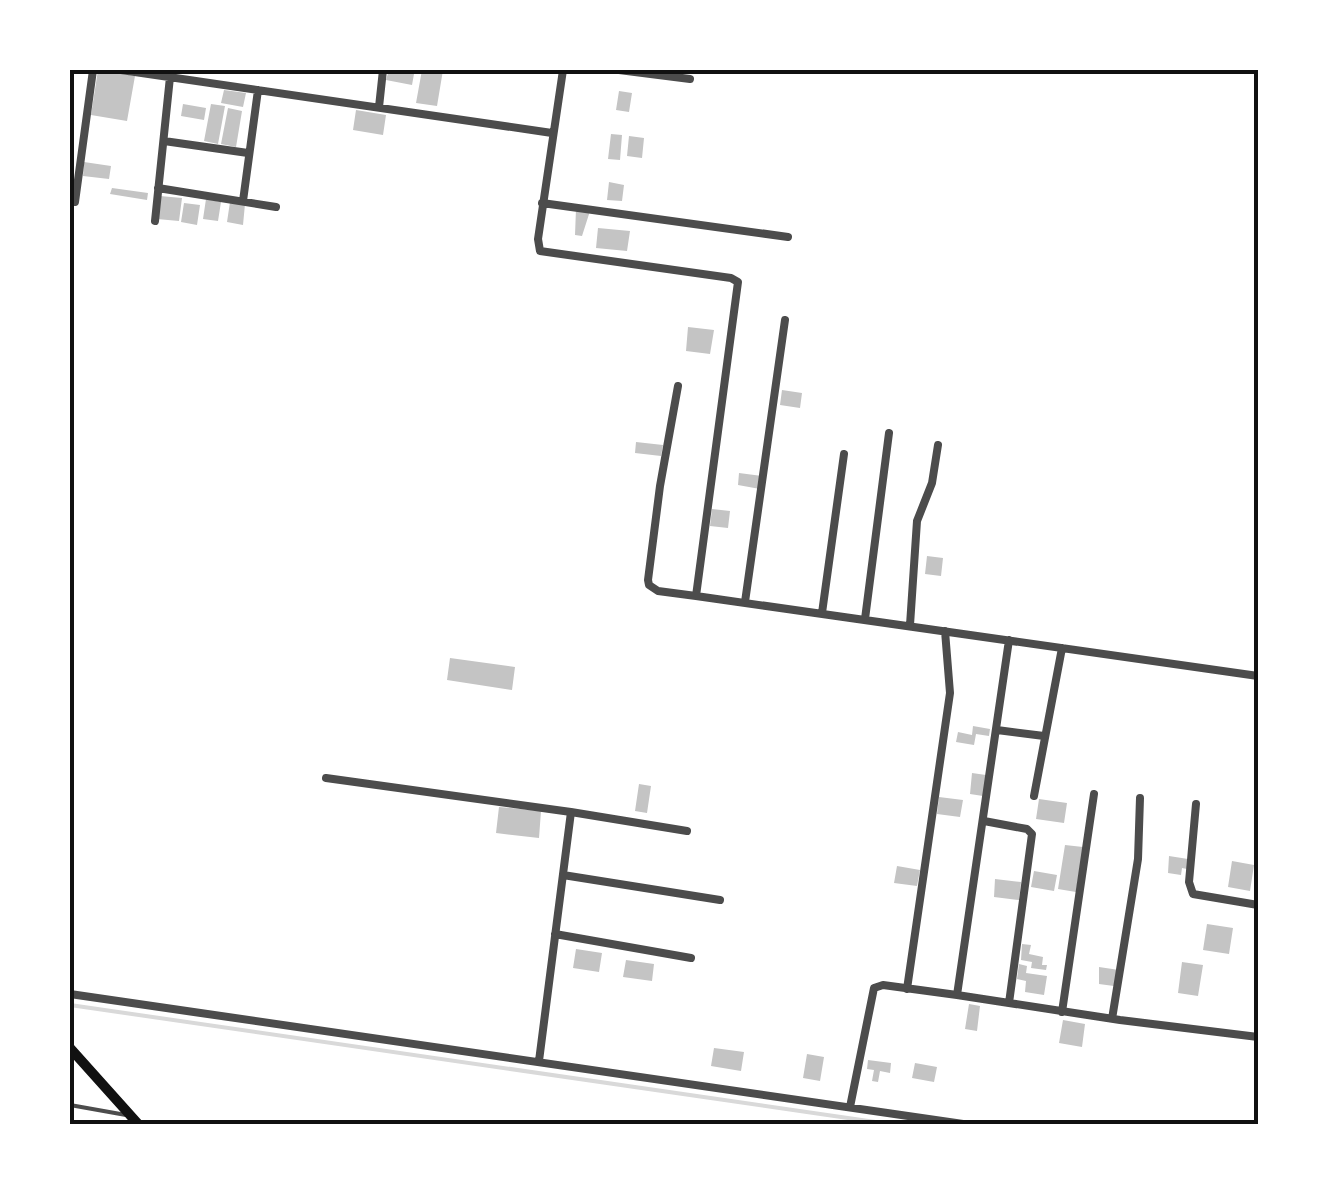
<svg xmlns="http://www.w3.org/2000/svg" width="1328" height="1195" viewBox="0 0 1328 1195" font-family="Signika,sans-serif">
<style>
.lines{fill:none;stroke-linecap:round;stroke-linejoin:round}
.stream{stroke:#d9d9d9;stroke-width:4}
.building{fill:#c4c4c4}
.service{stroke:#4c4c4c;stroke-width:4}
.minor{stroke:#4c4c4c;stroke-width:8}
.secondary{stroke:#111;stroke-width:10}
.neatline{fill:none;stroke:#111;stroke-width:4}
</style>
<rect width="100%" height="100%" fill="#fff"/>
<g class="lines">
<path class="stream" d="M70 1005 896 1125"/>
</g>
<path class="building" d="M98 70 135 76 127 121 91 115Z
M389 70 414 74 412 85 386 80Z
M422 70H443L437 106 416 103Z
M224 90 246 93 243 107 221 103Z
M619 91 632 93 629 112 616 110Z
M183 104 206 108 204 120 181 116Z
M211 104 225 106 218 144 204 141Z
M228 108 242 111 236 147 221 144Z
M356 110 386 115 383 135 353 130Z
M611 134 622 135 620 160 608 159Z
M629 136 644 138 642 158 627 156Z
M84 162 111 166 109 179 83 176Z
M609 182 624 185 622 201 607 200Z
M112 188 148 193 147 200 110 194Z
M160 196 182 198 179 221 157 219Z
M206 199 221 202 218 221 203 219Z
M230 202 245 204 243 225 227 222Z
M184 203 200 205 197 225 181 222Z
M576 209 590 211 582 236 575 235Z
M598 228 630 231 627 251 596 248Z
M688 327 714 330 710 354 686 351Z
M782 390 802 393 800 408 780 405Z
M636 442 663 445 661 456 635 453Z
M739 473 762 476 760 489 738 485Z
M712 509 730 511 728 528 710 526Z
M927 556 943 558 941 576 925 574Z
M450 658 515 667 512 690 447 680Z
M973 726 990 729 989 736 976 734 974 745 956 742 958 732 972 735Z
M972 773 986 775 983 796 970 794Z
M639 784 651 786 647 813 635 811Z
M939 797 963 800 960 817 937 814Z
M1039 799 1067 803 1064 823 1036 819Z
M499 807 541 811 539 838 496 833Z
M1065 845 1083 847 1076 892 1058 889Z
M1169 856 1188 859 1187 869 1182 868 1181 875 1168 873Z
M1232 861 1254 865 1250 891 1228 887Z
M897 866 920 870 917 886 894 883Z
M1034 871 1057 875 1054 891 1031 887Z
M995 879 1021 882 1019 900 994 897Z
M1207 924 1233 928 1229 954 1203 950Z
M1022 944 1031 945 1029 954 1043 957 1042 965H1047L1046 970 1031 968 1032 962 1021 960Z
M576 949 602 953 599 972 573 968Z
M626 960 654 964 652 981 623 977Z
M1182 962 1203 965 1198 996 1178 993Z
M1019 964 1027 966 1026 973 1047 976 1044 995 1025 992 1026 981 1017 979Z
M1099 967 1119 970 1114 986 1099 984Z
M969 1004 980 1006 977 1031 965 1029Z
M1063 1020 1085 1024 1082 1047 1059 1043Z
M714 1048 744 1052 741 1071 711 1066Z
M807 1054 824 1057 820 1081 803 1078Z
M868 1060 891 1063 890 1073 880 1071 878 1082 872 1081 874 1070 867 1069Z
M915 1063 937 1067 934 1082 912 1078Z"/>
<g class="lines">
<path class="service" d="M70 1105 126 1115
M331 1125H353"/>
<path class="minor" d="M121 70 552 133
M563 70 538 239 540 251 731 278 738 282 696 596 1258 676
M619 70 690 79
M379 107 383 70
M164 141 248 153
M158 188 276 207
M243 201 258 90
M75 202 93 70
M542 203 788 237
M155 221 170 77
M678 386 660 486 648 580 649 585 658 591 696 596
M745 602 785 320
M822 613 844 454
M865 619 889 433
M910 625 917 521 932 483 938 445
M1009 640 957 995 1120 1020 1258 1037
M997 730 1044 736
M326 778 571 812 539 1061
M1034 796 1062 648
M1196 804 1189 882 1193 894 1258 905
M571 812 687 831
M984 821 1027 829 1032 834 1009 1003
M563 875 720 900
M555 934 691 958
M907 989 950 693 945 631
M70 994 970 1125
M1062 1012 1094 794
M1112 1019 1138 859 1140 798
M850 1107 874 988 883 985 957 995"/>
<path class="secondary" d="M70 1048 139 1125"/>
</g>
<rect width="1328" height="1195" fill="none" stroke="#ffffff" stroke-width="145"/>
<rect x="72" y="72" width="1184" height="1050" class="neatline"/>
</svg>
